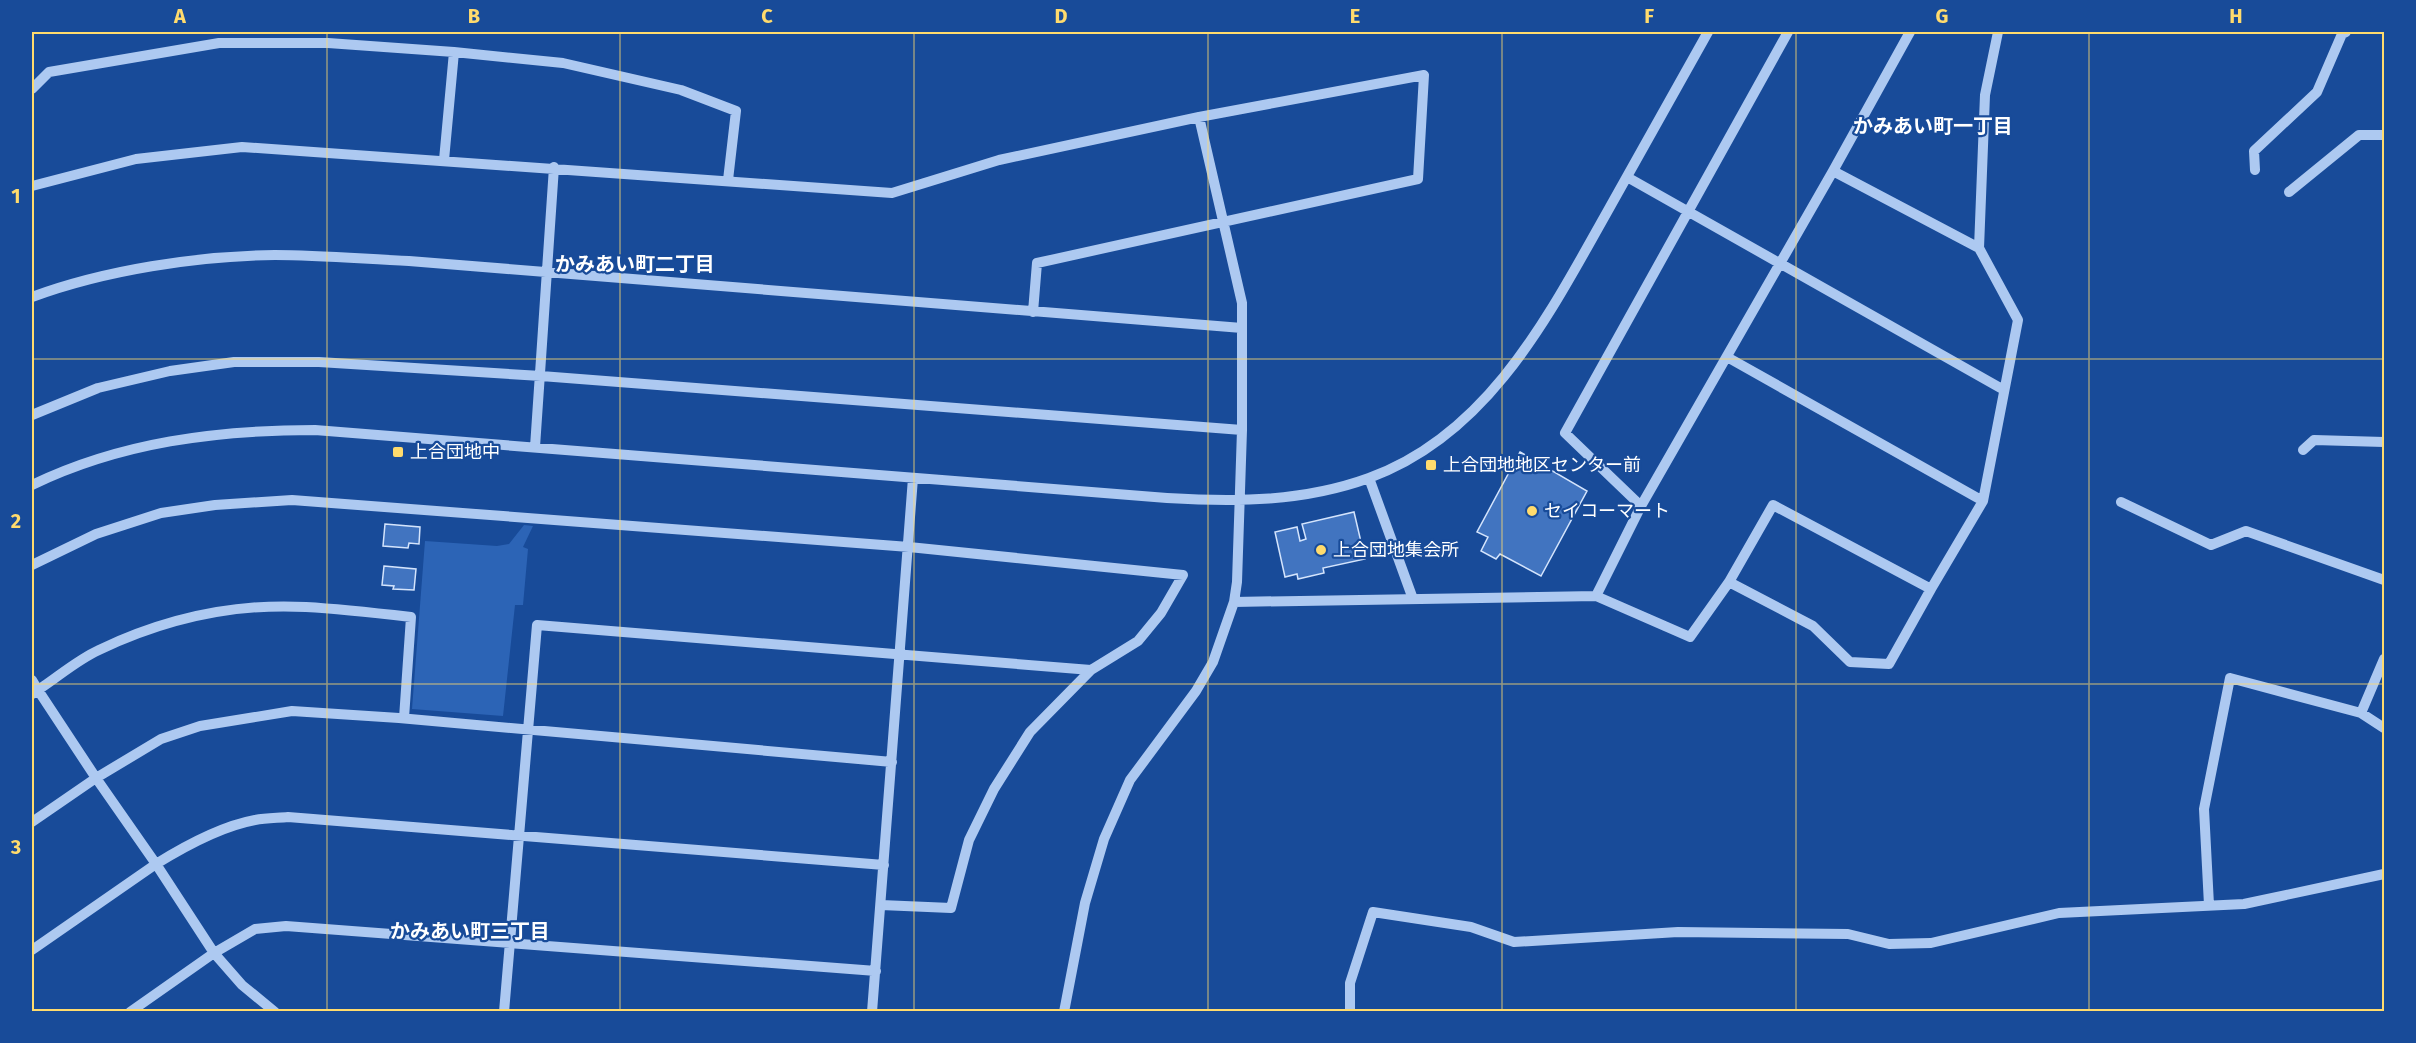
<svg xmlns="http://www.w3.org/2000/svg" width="2416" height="1043" viewBox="0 0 2416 1043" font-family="'Fira Sans','Noto Sans JP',sans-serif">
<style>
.green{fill:#2c64b6}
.building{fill:#4174c0;stroke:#d4e4fc;stroke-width:1.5}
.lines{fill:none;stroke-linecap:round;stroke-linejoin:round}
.minor{stroke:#adc9f1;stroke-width:10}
.grid{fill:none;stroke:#ffdb6d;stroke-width:1.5;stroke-opacity:0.55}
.poi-dot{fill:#ffdb6d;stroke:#184b99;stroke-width:2}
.labels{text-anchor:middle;stroke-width:4.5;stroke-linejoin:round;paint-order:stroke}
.poi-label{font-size:18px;fill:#fff;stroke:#184b99;text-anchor:start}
.neighbourhood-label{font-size:20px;font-weight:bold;fill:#fff;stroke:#184b99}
.neatline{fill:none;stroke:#ffdb6d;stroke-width:2}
.grid-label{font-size:20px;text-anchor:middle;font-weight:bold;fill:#ffdb6d}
</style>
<rect width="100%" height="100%" fill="#184b99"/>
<path class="green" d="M524 525 533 526 523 547 528 549 523 605H515L503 716 412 709 425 541 497 546 509 544Z"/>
<path class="building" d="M1520 452 1587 491 1541 576 1500 554 1496 559 1481 551 1488 537 1477 532Z
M1354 512 1365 559 1323 568 1324 573 1298 579 1297 574 1285 577 1275 532 1297 527 1300 541 1306 539 1302 524Z
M385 524 420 527 419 544 409 543 408 548 383 546Z
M384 566 416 569 414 590 393 589 394 586 382 585Z"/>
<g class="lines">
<path class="minor" d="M454 52 563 63 681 90 736 111 728 180
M32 89 49 72 219 43H328L454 52 444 160
M2255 170 2254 151 2317 92 2342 34 2346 32
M1833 171 1979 248
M1627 177 2004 390
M32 186 136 159 242 147 892 193 999 160 1199 117 1424 75 1418 179 1037 263 1033 312
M2289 192 2359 135H2384
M32 297C105 270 197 256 275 255 320 255 364 259 409 261L1242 328
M1727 357 1983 501
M32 415 98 388 170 371 234 362H319L541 376 1242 430
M535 447 554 167
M2303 450 2314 440 2384 442
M1369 478 1413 599
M32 485C121 442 217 430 315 430L1167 498C1236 502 1303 502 1369 478 1488 435 1548 317 1606 214 1640 153 1674 92 1708 32
M2121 502 2211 545 2246 531 2384 580
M1641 506 1565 433 1788 32
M32 565 96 534 161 513 215 505 292 500 909 547 1183 575 1161 613 1138 641 1091 670 537 625 504 1012
M1729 582 1813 626 1850 662 1889 664 1931 589
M1596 596 1690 637 1729 582 1773 505 1931 589 1983 501 2018 320 1979 248 1985 95 1998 32
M1234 602 1596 596 1641 506 1833 171 1910 32
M32 680 38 690C58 677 77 660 99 650 164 619 234 603 306 607 341 609 376 613 411 617L404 718
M32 694 38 690 96 778 32 822
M2361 713 2384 659
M884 865 288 817C278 818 266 818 255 820 222 826 185 846 156 864L96 778 161 739 200 726 292 711 399 718 892 762
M881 905 951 908 969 840 994 789 1030 732 1091 670
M2209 905 2204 809 2230 678 2361 713 2384 728
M32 950 156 864 214 953 130 1012
M275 1012 242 985 214 953 255 929 286 926 876 971
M872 1012 913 478
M1064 1012 1085 903 1104 839 1130 780 1196 691 1213 662 1234 602 1237 582 1242 430V303L1199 117
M1350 1012V983L1373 912 1471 927 1514 942 1678 932 1848 934 1889 944 1931 943 2059 913 2244 904 2384 874"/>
</g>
<path class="grid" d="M327 32V1012M620 32V1012M914 32V1012M1208 32V1012M1502 32V1012M1796 32V1012M2089 32V1012M32 359H2384M32 684H2384"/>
<g class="poi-dot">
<rect x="392" y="446" width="12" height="12" rx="3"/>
<rect x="1425" y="459" width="12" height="12" rx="3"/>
<circle cx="1532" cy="511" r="6"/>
<circle cx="1321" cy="550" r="6"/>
</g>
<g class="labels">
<g class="poi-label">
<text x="410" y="458">上合団地中</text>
<text x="1443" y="471">上合団地地区センター前</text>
<text x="1544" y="517">セイコーマート</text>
<text x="1333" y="556">上合団地集会所</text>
</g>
<g class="neighbourhood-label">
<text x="1933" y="133">かみあい町一丁目</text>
<text x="635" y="271">かみあい町二丁目</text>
<text x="470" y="938">かみあい町三丁目</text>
</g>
</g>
<rect width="2416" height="1043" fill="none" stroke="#184b99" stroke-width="66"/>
<rect x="33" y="33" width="2350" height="977" class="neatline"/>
<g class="grid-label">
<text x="180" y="23">A</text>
<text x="474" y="23">B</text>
<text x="767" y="23">C</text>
<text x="1061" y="23">D</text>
<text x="1355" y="23">E</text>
<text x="1649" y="23">F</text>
<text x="1942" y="23">G</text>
<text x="2236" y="23">H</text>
<text x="16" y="203">1</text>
<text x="16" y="528">2</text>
<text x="16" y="854">3</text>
</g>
</svg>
